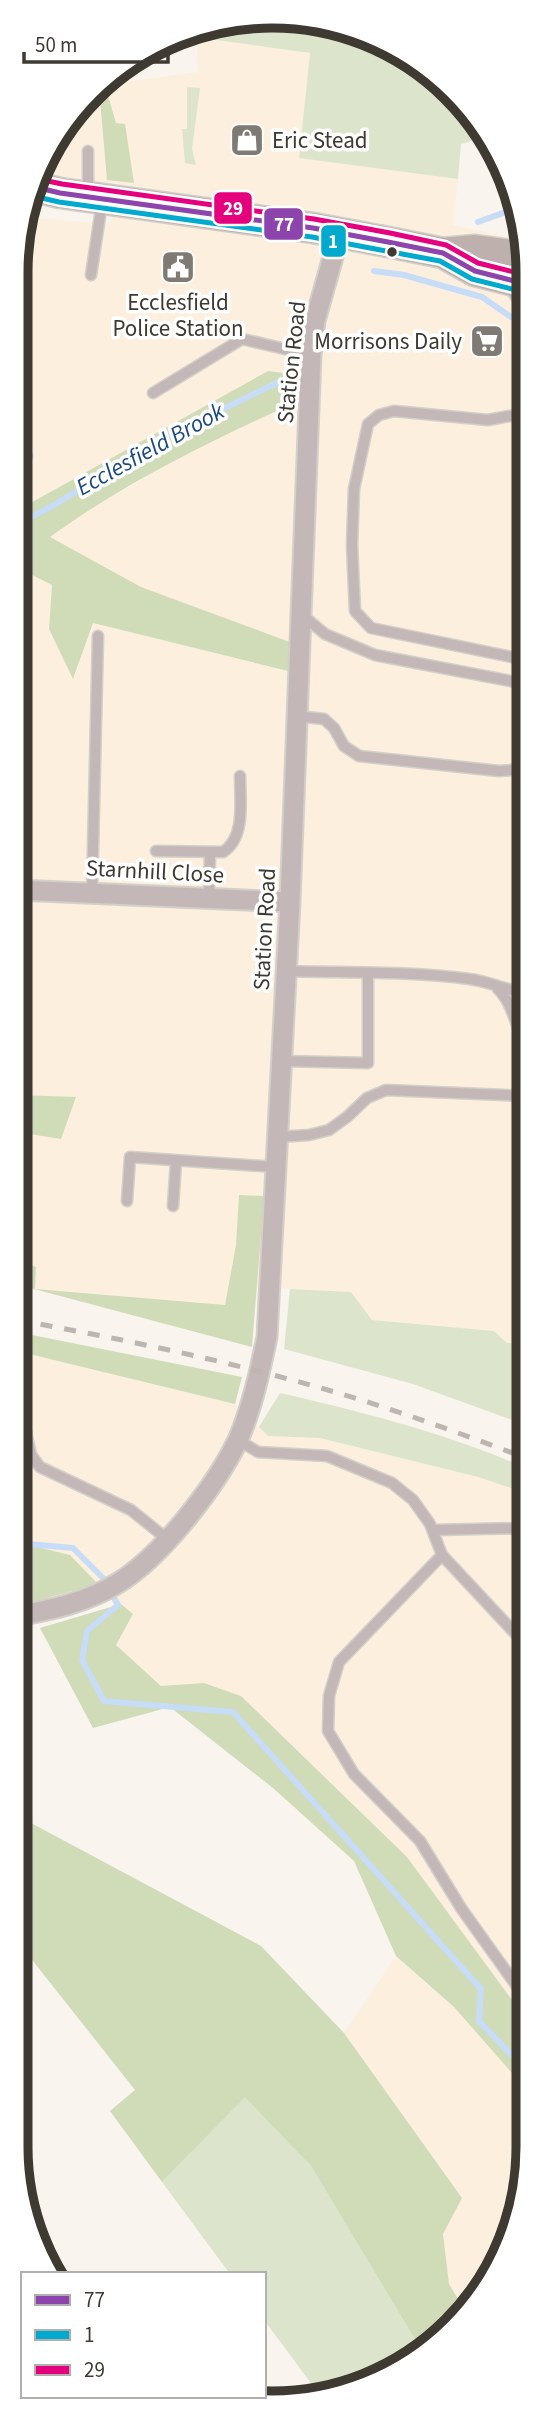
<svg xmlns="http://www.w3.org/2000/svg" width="544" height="2419" viewBox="0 0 544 2419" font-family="'Source Sans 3',sans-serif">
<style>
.built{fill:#fcefde}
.green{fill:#dce5cb}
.forest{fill:#d0dbb8}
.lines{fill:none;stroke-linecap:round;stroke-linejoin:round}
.stream{stroke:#c7dcf6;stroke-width:6}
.service-casing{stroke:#d3cfc9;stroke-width:13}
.minor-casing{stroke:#d3cfc9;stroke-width:23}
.primary-casing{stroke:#d3cfc9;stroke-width:33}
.service{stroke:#c3b8b7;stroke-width:10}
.minor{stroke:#c3b8b7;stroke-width:19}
.primary{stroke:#bdb0ad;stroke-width:30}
.rail{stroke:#bcb5b2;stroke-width:5;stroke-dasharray:12 12;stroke-linecap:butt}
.bus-1-casing{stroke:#fff;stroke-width:10}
.bus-2-casing{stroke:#fff;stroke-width:10}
.bus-3-casing{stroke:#fff;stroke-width:10}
.bus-1{stroke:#8e44ad;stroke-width:5}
.bus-2{stroke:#00a9ce;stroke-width:5}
.bus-3{stroke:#e5007d;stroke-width:5}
.bus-dot{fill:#3e3931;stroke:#fff;stroke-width:2.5}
.labels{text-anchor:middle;stroke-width:7;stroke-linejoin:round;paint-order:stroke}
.poi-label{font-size:23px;fill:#3e3931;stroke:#fff;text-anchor:start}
.street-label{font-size:23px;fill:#3e3931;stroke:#fff}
.water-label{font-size:24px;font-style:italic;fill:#184885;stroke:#fff}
.rim{fill:none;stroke:#3e3931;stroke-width:9}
.line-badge{stroke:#fff;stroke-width:2.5}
.badge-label{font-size:19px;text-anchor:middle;font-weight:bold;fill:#fff}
</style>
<rect width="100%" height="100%" fill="#f9f4ee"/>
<path class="built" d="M202 38 310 53 299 158 458 179 453 225 526 241V1344L507 1343 493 1331 372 1320 351 1292 255 1287 264 1196 239 1195 236 1245 225 1305 34 1289 35 1267 17 1259V1132L61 1139 76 1098 17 1095 18 568 52 585 49 629 74 678 93 623 288 671 294 644 141 587 50 537 77 517 204 444 298 401V375L268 371 18 510V238L25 217 110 224 116 187 39 176 50 144 102 85 198 72 197 46Z
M17 1351 235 1404 268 1436 320 1438 478 1477 526 1493V2019L407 1857 241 1696 204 1683 162 1686 116 1645 133 1614 98 1584 70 1555 16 1542Z
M396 1956 454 2007 526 2089V2181L494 2275 464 2309 449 2284 443 2233 462 2197 344 2033Z"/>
<path class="green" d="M306 18 386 42 453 91 486 137 461 144 458 179 299 158 310 53 202 38 209 24Z
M187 87 200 88 192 149 196 165 185 163 182 129H187Z
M290 1289 351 1292 372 1320 494 1331 507 1343 526 1344V1425L413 1384 284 1349Z
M280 1393C363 1412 449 1434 526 1468V1493L478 1477 320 1438 268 1436 259 1427Z
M245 2096 311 2166 423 2353 354 2390 319 2394 264 2320V2274H230L162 2182Z"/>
<path class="forest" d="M102 85H105L116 123 125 124 134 183 107 180 99 88Z
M268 371 299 375 298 401C213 440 127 481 50 537L141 587 295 644 294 665 288 671 93 623 73 679 49 629 52 585 18 568V510Z
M17 1095 76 1097 61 1139 17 1132Z
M239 1195 264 1196 252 1347 34 1289 17 1287V1259L36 1267 35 1289 225 1305 236 1245Z
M17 1332 242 1377 235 1404 17 1351Z
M16 1542 70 1555 98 1584 29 1603 16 1601Z
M121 1604 133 1614 116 1645 161 1686 204 1683 241 1696 407 1857 526 2019V2089L454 2007 396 1956 354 1861 273 1788 170 1707 93 1728 40 1628Z
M16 1815 261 1946 344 2033 462 2198 443 2234 449 2284 464 2309 428 2350 423 2353 311 2166 245 2097 162 2182 110 2111 135 2090 29 1956 16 1960Z"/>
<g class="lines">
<path class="stream" d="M478 222 517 208
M374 271 404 275 482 297 511 317
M18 524 54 505 165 437 285 379
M16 1543 73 1548 103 1578 118 1605 87 1631 82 1660 104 1701 233 1712 481 1989 479 2021 526 2070"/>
<g class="service-casing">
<path id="service" d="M88 151V193
M91 275 102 203
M510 288 526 311
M153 393 242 339 311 355
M18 449 27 456
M301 614 325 634 375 655 526 684
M526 660 371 628 355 611 352 545 354 489 368 424 379 415 394 411 488 420 526 413
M296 716 324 719 334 728 344 746 359 756 499 771 526 769
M156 851 223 852C246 837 240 801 240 776
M92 892 98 636
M209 899 210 853
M286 971C347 973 409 971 469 979 489 981 506 991 526 992
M498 989C513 1003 515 1027 526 1044
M282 1061 368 1063V973
M278 1137 309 1135 329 1130 347 1117 367 1098 386 1090 526 1096
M127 1201 130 1157 275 1167
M173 1206 176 1161
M19 1401 31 1455 40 1467 131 1510 167 1539
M238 1440 258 1452 327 1456 392 1483 413 1500 430 1524 442 1555 526 1645
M433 1530 526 1528
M442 1555 339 1662 329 1696 328 1731 354 1774 420 1841 461 1908 526 1999"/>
</g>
<g class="minor-casing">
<path id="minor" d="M17 890 290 902
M16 1616C51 1610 88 1602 118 1583 161 1557 216 1486 238 1440 252 1408 260 1371 267 1337L290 902 311 355 315 321 340 232"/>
</g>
<g class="primary-casing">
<path id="primary" d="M35 187 60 193 313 228 388 242 443 253 475 271 526 284
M443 253 475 250 526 257"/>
</g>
<use href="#service" class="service"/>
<use href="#minor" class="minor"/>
<use href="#primary" class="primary"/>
<path class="rail" d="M17 1320C139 1342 262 1368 380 1406 429 1422 478 1440 526 1458"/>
<g class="bus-1-casing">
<path id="bus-1" d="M35 187 60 193 313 228 388 242 443 253 475 271 526 284"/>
</g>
<g class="bus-2-casing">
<path id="bus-2" d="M33 196 59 202 312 237 386 251 440 261 472 279 524 292"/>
</g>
<g class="bus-3-casing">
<path id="bus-3" d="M38 179 62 184 314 219 390 233 446 245 478 263 526 275"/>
</g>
<use href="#bus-1" class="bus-1"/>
<use href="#bus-2" class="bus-2"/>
<use href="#bus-3" class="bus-3"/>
</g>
<defs>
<g id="shop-square" transform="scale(1.75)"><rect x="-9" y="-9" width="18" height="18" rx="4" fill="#7f7a73" stroke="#fff"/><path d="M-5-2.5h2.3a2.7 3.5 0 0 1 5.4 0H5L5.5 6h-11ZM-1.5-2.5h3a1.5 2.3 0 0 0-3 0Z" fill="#fff"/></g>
<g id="civic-square" transform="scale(1.75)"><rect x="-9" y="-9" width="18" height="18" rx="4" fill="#7f7a73" stroke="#fff"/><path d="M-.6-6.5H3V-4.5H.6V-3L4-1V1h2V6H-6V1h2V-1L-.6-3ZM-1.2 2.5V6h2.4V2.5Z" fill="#fff"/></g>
<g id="supermarket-square" transform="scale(1.75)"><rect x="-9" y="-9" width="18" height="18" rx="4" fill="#7f7a73" stroke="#fff"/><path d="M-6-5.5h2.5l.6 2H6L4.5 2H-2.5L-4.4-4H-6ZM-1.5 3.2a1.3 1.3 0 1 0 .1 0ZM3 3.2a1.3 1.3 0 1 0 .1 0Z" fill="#fff"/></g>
</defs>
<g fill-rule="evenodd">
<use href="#shop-square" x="247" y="140"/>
<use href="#civic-square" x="178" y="267"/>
<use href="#supermarket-square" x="487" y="341"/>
</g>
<circle class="bus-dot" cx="392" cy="252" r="6"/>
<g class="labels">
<g class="poi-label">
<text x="272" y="148">Eric Stead</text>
<text x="178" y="310" text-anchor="middle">Ecclesfield<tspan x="178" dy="26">Police Station</tspan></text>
<text x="462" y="349" text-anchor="end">Morrisons Daily</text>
</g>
<g class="street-label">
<text transform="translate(291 362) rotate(-84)" y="8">Station Road</text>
<text transform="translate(155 871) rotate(3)" y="8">Starnhill Close</text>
<text transform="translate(264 929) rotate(-87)" y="8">Station Road</text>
</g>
<g class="water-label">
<text transform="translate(150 449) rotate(-29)" y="8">Ecclesfield Brook</text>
</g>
</g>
<path d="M0 0H544V2419H0ZM272 28H272A244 244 0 0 1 516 272V2147A244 244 0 0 1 272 2391H272A244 244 0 0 1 28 2147V272A244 244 0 0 1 272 28Z" fill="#fff" fill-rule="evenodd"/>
<path class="rim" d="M272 28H272A244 244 0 0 1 516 272V2147A244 244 0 0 1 272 2391H272A244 244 0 0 1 28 2147V272A244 244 0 0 1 272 28Z"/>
<g class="line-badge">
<rect x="213" y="191" width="40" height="34" rx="7" fill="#e5007d"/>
<rect x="263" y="207" width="41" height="34" rx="7" fill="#8e44ad"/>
<rect x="320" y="224" width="27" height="34" rx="7" fill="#00a9ce"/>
</g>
<g class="badge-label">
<text x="233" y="215">29</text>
<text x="284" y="231">77</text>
<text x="333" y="248">1</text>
</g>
<rect x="21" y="2272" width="245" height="126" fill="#ffffff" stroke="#b2b0ad" stroke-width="2"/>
<rect x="35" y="2295" width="35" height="10" fill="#8e44ad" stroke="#b2b0ad" stroke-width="2"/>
<text x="84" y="2307" font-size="21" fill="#3e3931">77</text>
<rect x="35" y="2330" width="35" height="10" fill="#00a9ce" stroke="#b2b0ad" stroke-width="2"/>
<text x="84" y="2342" font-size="21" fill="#3e3931">1</text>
<rect x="35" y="2365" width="35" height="10" fill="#e5007d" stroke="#b2b0ad" stroke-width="2"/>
<text x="84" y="2377" font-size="21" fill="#3e3931">29</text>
<path d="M24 52v10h144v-10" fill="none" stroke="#3e3931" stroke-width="3.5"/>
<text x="35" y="52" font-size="21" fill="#3e3931" stroke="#ffffff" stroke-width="5" paint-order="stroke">50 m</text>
</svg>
